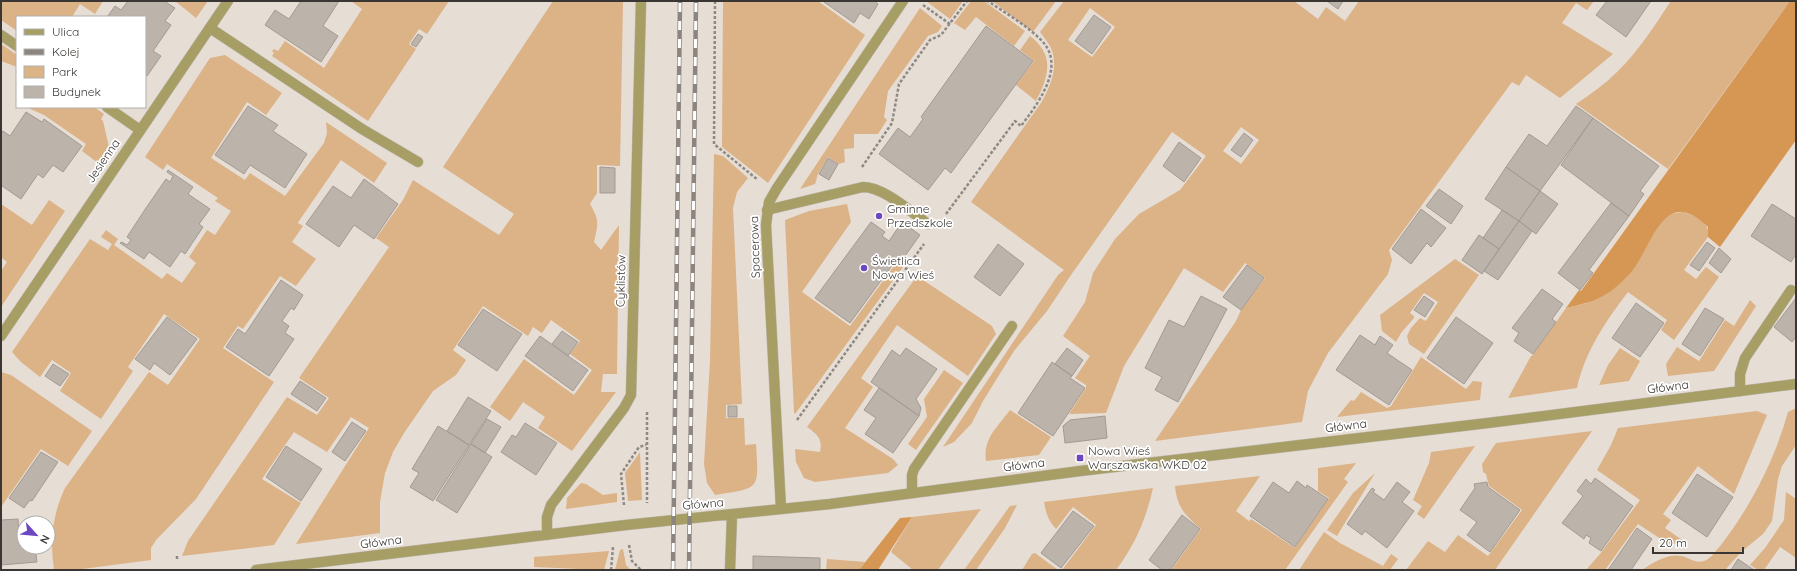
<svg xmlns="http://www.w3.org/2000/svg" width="1797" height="571" viewBox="0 0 1797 571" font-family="Quicksand,sans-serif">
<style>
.green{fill:#dcb287;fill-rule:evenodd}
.forest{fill:#d69754}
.building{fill:#bcb3ab;stroke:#a39b93}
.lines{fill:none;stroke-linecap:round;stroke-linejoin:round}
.service-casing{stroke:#c0b8b1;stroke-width:11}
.minor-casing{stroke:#c0b8b1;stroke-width:11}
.path{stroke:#8f8983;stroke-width:2.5;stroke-dasharray:3 2;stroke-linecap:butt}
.service{stroke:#a69e64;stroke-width:10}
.minor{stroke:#a69e64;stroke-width:10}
.rail-casing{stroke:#8c857f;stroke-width:4.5}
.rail{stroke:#fff;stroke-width:3;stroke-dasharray:9;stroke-linecap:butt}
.poi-dot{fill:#6d47c0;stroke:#fff;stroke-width:1.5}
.labels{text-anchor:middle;stroke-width:3.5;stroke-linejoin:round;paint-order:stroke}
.street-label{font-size:12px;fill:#3a3633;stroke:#fff}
.poi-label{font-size:12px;fill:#3a3633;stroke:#fff;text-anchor:start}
</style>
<rect width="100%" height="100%" fill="#e6ddd4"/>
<path class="green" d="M1 1H103L95 14 80 4 72 17H17V31L1 20Z
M175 1H208L196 18Z
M351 1H449L427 34 419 29 409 44 416 49 368 121 272 56 274 53 272 51 274 49 278 51 285 41 324 68 362 9Z
M553 1H623L620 166 597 165V193L590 204C600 221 598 224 594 242L601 250 619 225 617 374H603L601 392H616L572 451 538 428 545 417 523 402 510 421 490 407 524 359 574 395 592 370 570 354 580 341 551 320 542 333 533 327 528 336 483 306 453 350 466 360 456 375 433 391 404 433 393 452 385 473 380 502V533L296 544 369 428 351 417 327 452 294 432 262 479 301 503 274 545 182 556 188 541 287 397 317 415 329 398 299 378 389 247 376 238 403 200 413 180 499 235 514 214 443 167Z
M723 1H818L865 35 768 183 722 147Z
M926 1H963L950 19Z
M971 1H984L1025 31 1014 46 976 17 965 30 954 23Z
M992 1H1056L1033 32Z
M1064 1H1294L1318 19 1326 7 1345 21 1359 1H1594L1587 10 1576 3 1562 23 1613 54 1560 98 1526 75 1519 86 1512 82 1389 250 1392 260 1388 274 1328 353 1308 391 1302 422 1155 441 1236 321 1241 310 1265 278 1245 263 1223 292 1184 268 1124 366 1106 413 1069 414 1086 388V385L1075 378 1090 356 1063 336 1085 302 1093 273 1115 239 1139 214 1180 190 1206 156 1172 132 1071 275 1047 311 1014 351 983 401 972 423 954 442 943 447 1058 275 1064 270 971 202 1041 103C1050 87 1059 67 1051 48 1048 43 1044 37 1040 32ZM1090 8 1115 27 1092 57 1068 40ZM1241 127 1259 140 1241 164 1223 151Z
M1671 1H1790L1668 169 1576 104C1591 94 1605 84 1617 72 1638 52 1655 25 1671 1Z
M920 8 942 26 938 32 928 36 888 91 884 117 887 120 878 134H854V148L844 149 845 162 839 164 828 157 818 174 815 184 800 189Z
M1030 36C1055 55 1049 76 1036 101L1016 85 1034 61 1020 50Z
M1 44 17 55V67L1 61Z
M225 55 282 93 266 115 247 102 211 158 245 180 250 173 285 196 324 143 327 133 326 122 387 163 374 183 341 160 299 221 298 223 303 226 292 242 316 259 296 286 280 276 243 329 238 326 223 348 274 382 196 499 156 540 151 548V560L75 570H54C50 540 52 516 65 488L149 372 168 385 200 339 164 314 128 367 133 371 101 419 60 391 71 373 52 360 40 377 21 362 12 352 90 239 108 250 112 244 101 237 106 230 118 239 114 245 162 279 167 273 182 283 196 263 189 257 207 230 215 235 231 211 215 201 218 198 167 164 163 170 145 157 210 58Z
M26 107H94L104 114 101 119 103 121 109 147 98 163 82 151 86 144 44 115Z
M714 154 723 156 748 178 737 192 733 208 742 404 726 405V418H744L745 445 756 444C759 491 760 488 715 495L707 483 704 464 710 361Z
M49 200 65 211 1 307V271L7 262 1 257V204L32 225Z
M847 204 851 222 802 292 850 326 896 263 903 267 795 414 794 412 785 220 809 211Z
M1683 212C1696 216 1711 222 1708 237L1684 270 1696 279 1706 267 1719 277 1674 340 1661 330 1667 320 1628 292C1605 322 1585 352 1577 388L1508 398 1531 356H1532L1566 308 1587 303 1634 268 1654 232 1662 220 1671 214Z
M1455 259 1479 275 1424 354 1409 344 1407 336 1411 328 1420 318 1426 321 1438 302 1424 293 1410 313 1414 316V318L1401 333 1396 342 1382 331 1380 315Z
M917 276 992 326 996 334 968 376 897 325 861 378 873 387 845 428 893 459 898 465 888 473 815 482 804 478 796 462 795 449 820 452C823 439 817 434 807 427Z
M1750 300 1756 306 1714 371 1668 376 1666 364 1677 347 1699 361 1725 320 1734 326Z
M1620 348 1640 361 1629 381 1599 385 1608 365Z
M1421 357 1466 389 1473 381 1482 382 1480 400 1337 417 1351 400 1354 401 1361 392 1387 408 1391 406Z
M944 370 963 383 916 450 908 444 927 417 924 399Z
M1 372 11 375 92 431 68 466 41 449 1 507Z
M1796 408V445L1782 466 1778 479 1772 521 1763 534 1741 552 1725 570H1642C1652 563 1668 553 1681 556 1689 557 1695 564 1704 561 1711 559 1716 550 1721 545 1751 506 1775 459 1788 412Z
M1010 410 1051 437 1039 455 986 461C983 438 997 428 1010 410Z
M1757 411 1767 415 1734 494 1698 466 1663 514 1671 520 1665 528 1682 540 1672 545 1667 543 1638 524 1605 570H1586L1600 554 1640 500 1597 470 1611 445 1618 428Z
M1592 431 1495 570H1406L1428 541 1445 552 1458 535 1488 556 1522 510 1489 486 1486 474 1483 472 1482 464 1496 443Z
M1475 446 1424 519 1417 514 1422 506 1413 500 1429 463 1431 452Z
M640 452 642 500 628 501 625 473Z
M1356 463 1344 479 1348 482 1285 570H1171L1201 529C1186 516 1177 508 1175 486L1260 476 1236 511 1249 521 1251 519 1295 548 1329 498 1318 491V468Z
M1375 473 1337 536 1327 530 1353 493Z
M581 483 586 484 603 495 617 493V502L566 509 567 498Z
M1153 488C1146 519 1135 545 1116 570H1062L1096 525 1073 507 1056 529C1048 520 1046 513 1044 502Z
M1786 492 1796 499V558L1780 547 1764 570H1758L1750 565 1765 548 1784 520Z
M1017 505 1005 528 976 570H964L1010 506Z
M981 509 938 570H913L891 552 912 517Z
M1324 532 1340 543 1383 566 1391 554 1398 559 1390 570H1299Z
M623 549 626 565 631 570H615L620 550Z
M609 551 604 570 534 567V557Z
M1035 553 1058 570H1022L1032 554Z
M827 559 865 562 859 570H826Z"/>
<path class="forest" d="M1790 1H1796V140L1720 247 1708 237V227C1666 186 1654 239 1635 267 1630 274 1622 282 1616 287 1601 300 1584 304 1566 308L1579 290 1581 291Z
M912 517 878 570H859L900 518Z"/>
<path class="building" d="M128 1H164L175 8 165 21 171 25 153 51 161 56 147 76 145 75V17H107L115 6 121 10Z
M301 1H339L323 26 338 36 321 62 265 25 275 10 289 19Z
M825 1H874L878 4 869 19 860 13 854 23 824 2Z
M1327 1H1343L1338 9Z
M1607 1H1651L1626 37 1596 15Z
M1094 15 1111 27 1092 54 1075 41Z
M986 26 1033 61 951 173 945 168 928 190 879 154 898 128 910 137 923 119 921 117Z
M418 34 423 37 416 47 411 44Z
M248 106 278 125 273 131 307 154 285 188 250 165 244 174 215 155Z
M1576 106 1593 118 1540 191 1506 167 1529 134 1547 146Z
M26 112 42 122 44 119 82 146 63 172 53 165 43 178 38 174 21 199 2 186 1 187V134L3 131 10 136Z
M1593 118 1659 166 1640 191 1644 194 1629 216 1561 165Z
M1244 133 1253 140 1241 157 1231 150Z
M1179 142 1201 158 1184 182 1163 166Z
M828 158 838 164 829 180 819 174Z
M600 167 615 168V193H600Z
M1506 167 1540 191 1519 221 1485 199Z
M168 170 193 187 188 194 210 209 199 224 203 227 185 254 181 251 170 267 149 252 144 259 120 243 122 242 127 245 131 240 127 237 146 208 166 179 170 182 173 176 167 172Z
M364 179 398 204 374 239 354 225 339 247 306 224 333 186 351 198Z
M1439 189 1463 206 1451 224 1426 206Z
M1540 191 1558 204 1536 234 1519 221Z
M1611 203 1629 216 1589 270 1593 273 1580 290 1558 273Z
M1772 204 1796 219V254L1791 262 1751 236Z
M1421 209 1446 228 1431 247 1427 243 1411 264 1392 249Z
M1502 210 1519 221 1499 249 1483 238Z
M1519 221 1532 231 1498 280 1484 271Z
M871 222 885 232 882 236 889 241 902 222 920 235 900 263 896 260 850 323 815 298Z
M1479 235 1499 249 1482 274 1462 260Z
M1707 242 1715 248 1699 271 1690 265Z
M998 244 1024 264 1000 296 974 277Z
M1719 248 1731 259 1721 273 1709 263Z
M1247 265 1264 278 1241 310 1223 297Z
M281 280 303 295 294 310 291 308 282 321 289 326 285 333 294 339 269 376 226 347 238 329 245 334Z
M1542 289 1563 304 1552 319 1556 322 1533 354 1514 341 1519 333 1512 328Z
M1201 296 1227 309 1178 402 1155 390 1162 377 1145 368 1169 320 1184 327Z
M1424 296 1434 303 1425 317 1414 310Z
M1796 298V337L1792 342 1774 327Z
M1636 303 1664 323 1640 357 1612 338Z
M1705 308 1724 319 1700 356 1682 344Z
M483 309 522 334 497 371 458 345Z
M167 317 197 339 170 375 154 363 150 370 135 359Z
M1456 317 1493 343 1464 384 1427 358Z
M562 331 578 342 568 356 552 344Z
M1360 335 1375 345 1380 336 1393 345 1387 353 1412 370 1389 405 1336 370Z
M540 336 588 370 573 391 525 356Z
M906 348 937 369 916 399 921 408 919 416 871 382 892 350 900 356Z
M1067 348 1083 360 1072 376 1055 364Z
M1052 362 1072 376 1070 378 1085 388 1053 436 1018 413Z
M53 364 69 374 60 386 45 376Z
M300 381 326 398 317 411 291 394Z
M879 388 919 416 893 453 865 434 876 418 864 410Z
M468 397 491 411 469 445 447 431Z
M728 406H737V417H728Z
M1105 416 1107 438 1065 443 1063 426 1070 420Z
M487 419 501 427 485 453 471 444Z
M352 422 366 431 345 461 332 452Z
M525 423 557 443 536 475 501 452 512 435 516 437Z
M438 426 469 445 433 501 410 487 419 473 412 469Z
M471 444 492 457 457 513 436 500Z
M286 446 322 469 301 501 266 477Z
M41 452 58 462 32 501 30 500 24 508 9 498Z
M1697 474 1733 497 1707 537 1672 513Z
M1595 478 1633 506 1601 551 1589 543 1591 538 1586 535 1584 539 1562 523 1583 496 1577 491 1586 479 1591 484Z
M1297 481 1306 488 1307 485 1328 499 1295 547 1250 516 1273 482 1289 493Z
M1397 482 1410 492 1402 502 1414 511 1387 548 1365 531 1362 535 1347 524 1372 488 1375 490 1373 492 1384 500Z
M1487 482 1488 487 1520 510 1490 552 1467 535 1477 522 1460 510 1475 488 1474 484Z
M1073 511 1094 526 1061 568 1041 553Z
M1182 515 1200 529 1170 570H1162L1149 560Z
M18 519 19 536H24V547H35L37 562 1 565V520Z
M1637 528 1652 539 1631 570H1608Z
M753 556 820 558V570H753Z
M1738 559 1754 570H1731Z"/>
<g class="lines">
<g class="service-casing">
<path id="service" d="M210 28 362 129 418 162
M767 210 863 187C884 187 911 212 928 224
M1740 391V374L1745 358 1791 290
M912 493V475L914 469 1012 326"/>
</g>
<g class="minor-casing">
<path id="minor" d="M1 35 17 46
M107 107 140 130
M1 336 228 1
M781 509 766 225 769 202 777 188 903 1
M547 535V517L551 505 624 408 631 395 641 1
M256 570 626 525 830 504 1080 471 1488 423 1796 384
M730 570 732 515"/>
</g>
<path class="path" d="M715 1 714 144 758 180
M923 5 950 24
M862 167 892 123 899 84 930 40 941 35 967 1
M946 214 1015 121 1021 126C1036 106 1067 67 1042 41 1028 26 1005 13 988 1
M647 412V503
M797 420 924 244
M624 505 621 474 639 447 646 445
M629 545 632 561 641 570
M177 556V561
M611 570 613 547"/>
<use href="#service" class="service"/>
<use href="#minor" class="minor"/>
<g class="rail-casing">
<path id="rail" d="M673 570 680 1
M689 570 696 1"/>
</g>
<use href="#rail" class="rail"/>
</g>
<g class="poi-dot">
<circle cx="879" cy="216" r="4"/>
<circle cx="864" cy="268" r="4"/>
<rect x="1076" y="454" width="8" height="8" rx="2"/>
</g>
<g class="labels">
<g class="street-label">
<text transform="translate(103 161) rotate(-56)" y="4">Jesienna</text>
<text transform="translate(755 247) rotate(-92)" y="4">Spacerowa</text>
<text transform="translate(621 281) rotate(-89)" y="4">Cyklistów</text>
<text transform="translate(1668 387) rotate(-7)" y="4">Główna</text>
<text transform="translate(1346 426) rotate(-7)" y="4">Główna</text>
<text transform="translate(1024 465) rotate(-7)" y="4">Główna</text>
<text transform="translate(703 504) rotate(-5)" y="4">Główna</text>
<text transform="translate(381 542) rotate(-7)" y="4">Główna</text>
</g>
<g class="poi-label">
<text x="887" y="213">Gminne<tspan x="887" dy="14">Przedszkole</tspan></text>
<text x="872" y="265">Świetlica<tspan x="872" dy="14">Nowa Wieś</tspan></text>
<text x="1088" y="455">Nowa Wieś<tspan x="1088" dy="14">Warszawska WKD 02</tspan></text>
</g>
</g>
<rect width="1797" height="571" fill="none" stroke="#3a3633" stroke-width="4"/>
<rect x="16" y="16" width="130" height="92" fill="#ffffff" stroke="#b0afad"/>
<rect x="24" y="29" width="20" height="6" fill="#a69e64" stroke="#b0afad"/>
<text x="52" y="36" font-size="12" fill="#3a3633">Ulica</text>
<rect x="24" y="49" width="20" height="6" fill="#8c857f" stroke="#b0afad"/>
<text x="52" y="56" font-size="12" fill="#3a3633">Kolej</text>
<rect x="24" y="66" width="20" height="12" fill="#dcb287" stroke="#b0afad"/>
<text x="52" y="76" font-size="12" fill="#3a3633">Park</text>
<rect x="24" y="86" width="20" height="12" fill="#bcb3ab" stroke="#b0afad"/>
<text x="52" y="96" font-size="12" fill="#3a3633">Budynek</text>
<g transform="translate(36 535) rotate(117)"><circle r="19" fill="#ffffff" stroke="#b0afad"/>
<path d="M0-3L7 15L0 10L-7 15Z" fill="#6d47c0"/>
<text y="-6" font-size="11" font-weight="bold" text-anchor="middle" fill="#3a3633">N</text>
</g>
<path d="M1653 547v6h90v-6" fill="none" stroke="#3a3633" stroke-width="2"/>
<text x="1659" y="547" font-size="12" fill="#3a3633" stroke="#ffffff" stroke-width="3" paint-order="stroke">20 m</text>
</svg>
